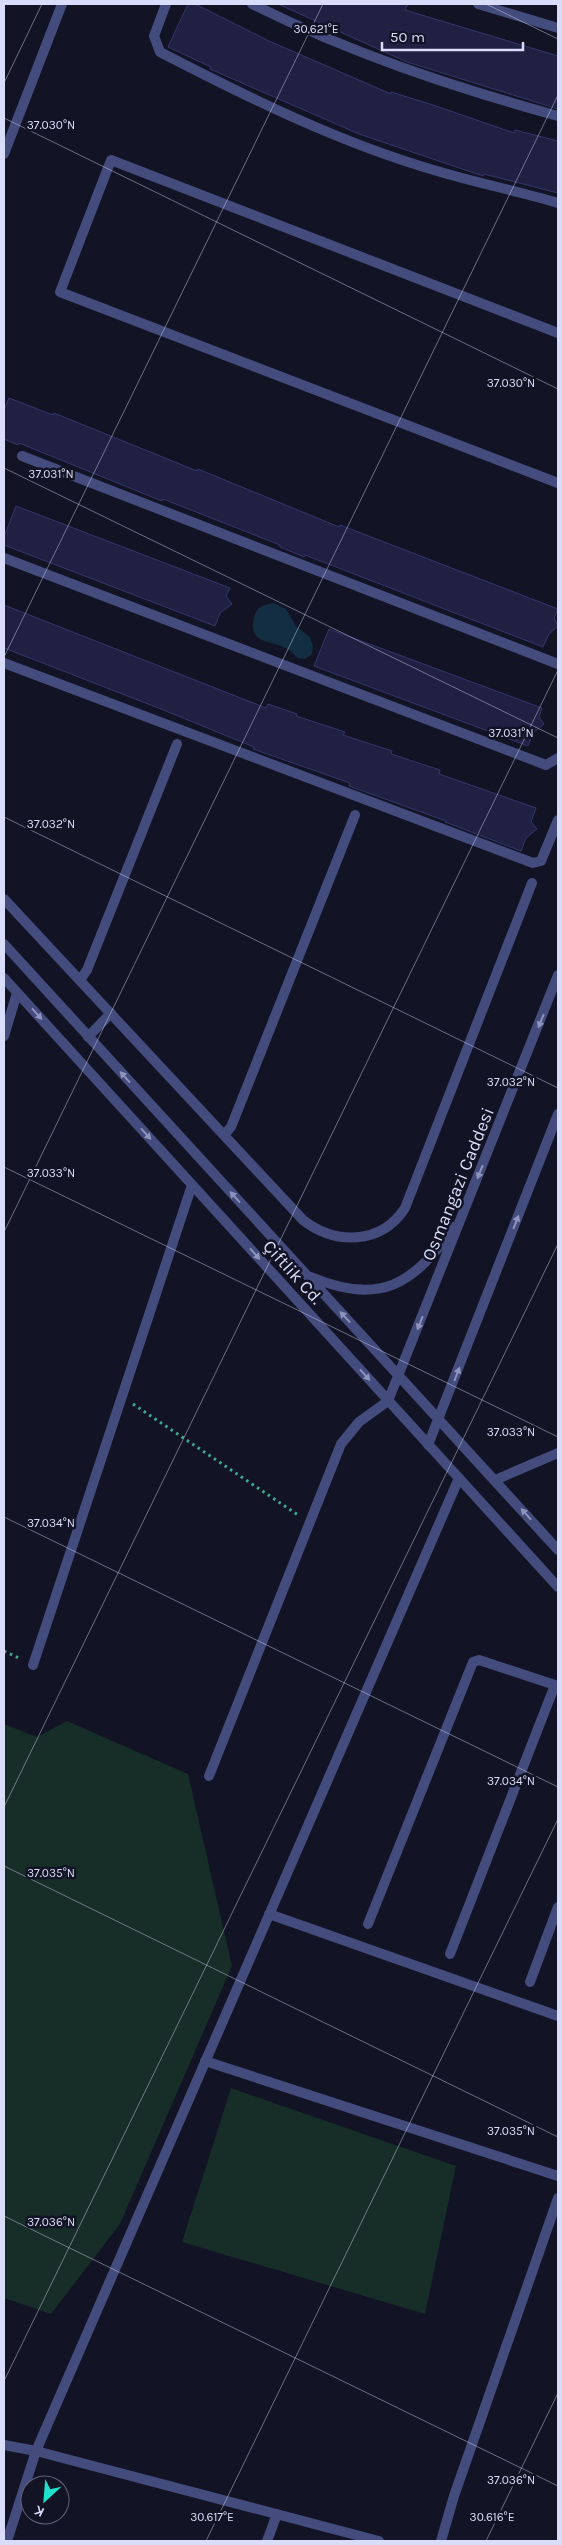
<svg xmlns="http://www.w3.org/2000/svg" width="562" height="2545" viewBox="0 0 562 2545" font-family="Karla,sans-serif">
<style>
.green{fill:#162d28}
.water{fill:#132e42}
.building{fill:#202043;stroke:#35366c}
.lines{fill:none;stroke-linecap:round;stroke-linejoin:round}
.path{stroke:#3fa98d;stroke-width:3;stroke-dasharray:2.5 4;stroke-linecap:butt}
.service{stroke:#434c7d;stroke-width:10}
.minor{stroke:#434c7d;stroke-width:10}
.tertiary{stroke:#434c7d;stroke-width:10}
.oneway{fill:#8e94bc}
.ticks{fill:none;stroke:#daddfa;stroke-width:1;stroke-opacity:0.45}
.labels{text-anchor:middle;stroke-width:5;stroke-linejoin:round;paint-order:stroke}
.street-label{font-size:18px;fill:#daddfa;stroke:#121324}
.ticks-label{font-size:12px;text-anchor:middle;fill:#daddfa;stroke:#121324;stroke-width:5;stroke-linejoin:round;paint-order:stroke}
</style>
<rect width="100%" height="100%" fill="#121324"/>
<path class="green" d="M67 1721 188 1774 232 1966 120 2224 51 2314 4 2298V1724L37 1737Z
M231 2088 456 2166 425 2314 182 2242Z"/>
<path class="water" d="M274 603 286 609 296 626 310 637 313 646 312 654 305 659 298 658C295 656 292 652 289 650 274 639 247 646 254 618 256 606 264 605 274 603Z"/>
<path class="building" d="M188 4H195L269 41 391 94V92L433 105 514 133 515 130 558 141V193L484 174 483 176 359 134 210 69 211 67 168 47Z
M278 4H408L405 10 558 56V109L407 62Z
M9 398 53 415 54 413 197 471 198 469 339 527 340 525 558 609 554 618 558 626 549 634 543 647 305 555 304 557 280 547V545L163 499 162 501 19 443 18 445 4 439V410Z
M16 506 230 588 226 596 232 604 220 613 215 626 4 545V537Z
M4 605 266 708 268 704 297 714 296 716 345 732 343 735 392 751 391 754 440 770 439 774 536 808 531 822 537 829 526 838 521 851 445 822 446 821 349 786 350 783 253 749 254 747 161 709 4 648Z
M329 629 542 708 539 717 544 724 533 733 528 746 314 666Z"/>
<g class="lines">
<path class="path" d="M133 1404 298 1515
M4 1651 21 1659"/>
<path class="service" d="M4 154 62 4
M4 899 303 1220C335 1245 381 1245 405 1208L532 883
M80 980 87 970 177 744
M88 1037 111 1013
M224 1135 231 1127 355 815
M368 1924 473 1662 479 1660 558 1686
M450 1954 555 1685
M530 1982 558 1907"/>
<path class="minor" d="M166 4 154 36 160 52C249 98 340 143 437 171 477 183 518 191 558 203
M252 4C350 53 453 87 558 116
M478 4 558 28
M558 333 111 160 60 292 558 483
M22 456 558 664
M4 558 546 765 558 758
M4 663 533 863 541 861 558 820
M4 1036 17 993
M495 1480 558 1453
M33 1665 192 1185
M209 1776 341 1444 359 1422 388 1401
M269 1914 558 2016
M205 2061 558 2176
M4 2445 36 2451 379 2541
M7 2541 36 2451 459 1478
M267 2541 277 2514
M441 2541 454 2496 558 2198"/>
<path class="tertiary" d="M4 944 558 1550
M4 978 558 1587
M311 1277C380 1306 413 1285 454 1227
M388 1401 558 975
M428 1445 558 1114"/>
</g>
<defs><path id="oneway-solid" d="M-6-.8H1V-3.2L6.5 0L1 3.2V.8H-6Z" transform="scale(1.25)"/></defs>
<g class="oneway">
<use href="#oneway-solid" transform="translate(37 1014) rotate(48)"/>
<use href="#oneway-solid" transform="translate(541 1021) rotate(112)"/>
<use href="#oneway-solid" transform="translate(125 1077) rotate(-132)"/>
<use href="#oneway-solid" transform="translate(146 1134) rotate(48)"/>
<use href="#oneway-solid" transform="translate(480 1172) rotate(112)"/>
<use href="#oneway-solid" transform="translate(235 1197) rotate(-132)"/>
<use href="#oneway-solid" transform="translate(516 1222) rotate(-69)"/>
<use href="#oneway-solid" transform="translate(255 1254) rotate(48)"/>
<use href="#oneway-solid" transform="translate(345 1317) rotate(-133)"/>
<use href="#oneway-solid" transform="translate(420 1323) rotate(112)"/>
<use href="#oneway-solid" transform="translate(457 1374) rotate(-69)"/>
<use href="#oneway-solid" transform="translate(365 1375) rotate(48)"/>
<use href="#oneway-solid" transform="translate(526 1514) rotate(-132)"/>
</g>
<path class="ticks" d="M486 4 558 39M4 83 42 4M4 118 558 389M4 468 558 738M4 657 323 4M4 817 558 1088M4 1167 558 1437M4 1232 558 95M4 1517 558 1787M4 1807 558 670M4 1866 558 2137M4 2216 558 2486M4 2381 558 1244M206 2541 558 1819M486 2541 558 2393"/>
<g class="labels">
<g class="street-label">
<text transform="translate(458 1184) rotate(-68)" y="6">Osmangazi Caddesi</text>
<text transform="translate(293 1272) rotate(48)" y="6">Çiftlik Cd.</text>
</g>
</g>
<g class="ticks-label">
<text x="316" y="33">30.621°E</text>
<text x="51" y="129">37.030°N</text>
<text x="511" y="387">37.030°N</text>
<text x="51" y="478">37.031°N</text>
<text x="511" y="737">37.031°N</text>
<text x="51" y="828">37.032°N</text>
<text x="511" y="1086">37.032°N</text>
<text x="51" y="1177">37.033°N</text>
<text x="511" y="1436">37.033°N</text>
<text x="51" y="1527">37.034°N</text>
<text x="511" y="1785">37.034°N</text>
<text x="51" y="1877">37.035°N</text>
<text x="511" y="2135">37.035°N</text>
<text x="51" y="2226">37.036°N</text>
<text x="511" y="2484">37.036°N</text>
<text x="212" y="2521">30.617°E</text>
<text x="492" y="2521">30.616°E</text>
</g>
<rect width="562" height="2545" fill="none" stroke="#daddfa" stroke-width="10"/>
<g transform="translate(45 2500) rotate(206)"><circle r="24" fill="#121324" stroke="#62647a"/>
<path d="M0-4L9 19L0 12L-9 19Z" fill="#1ee2ce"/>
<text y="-8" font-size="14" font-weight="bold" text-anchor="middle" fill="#daddfa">K</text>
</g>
<path d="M382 42v8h141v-8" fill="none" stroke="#daddfa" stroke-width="2.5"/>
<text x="390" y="42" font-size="15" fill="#daddfa" stroke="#121324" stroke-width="4" paint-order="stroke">50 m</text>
</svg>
